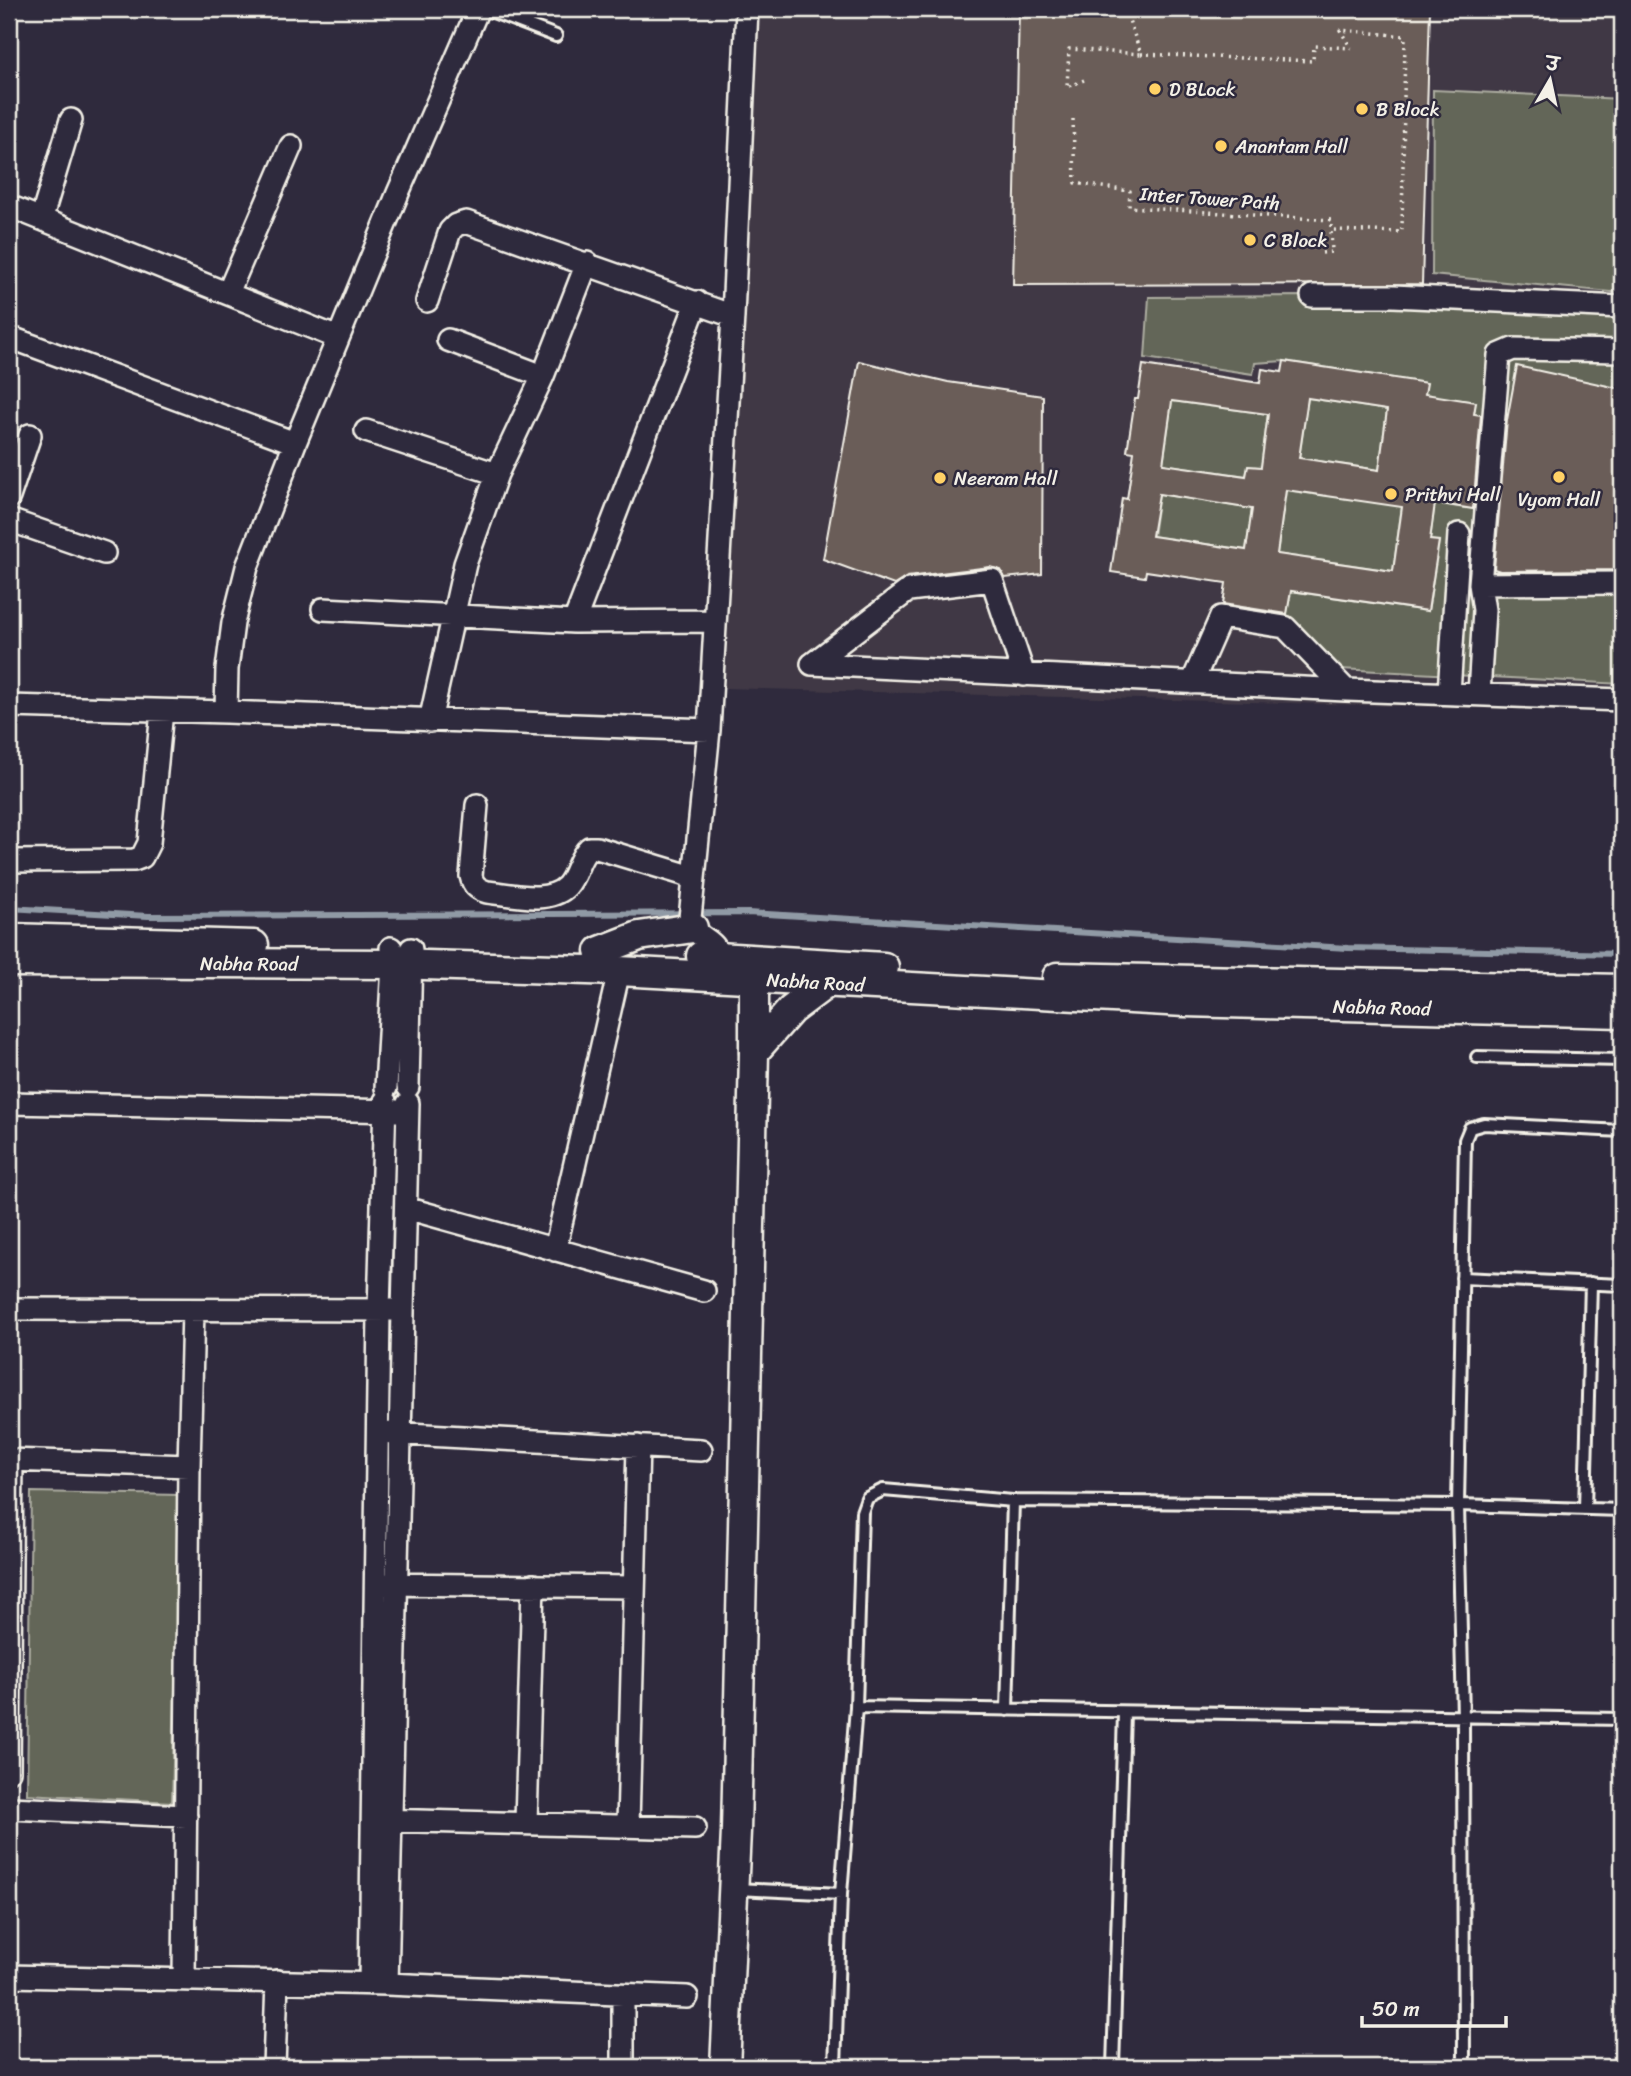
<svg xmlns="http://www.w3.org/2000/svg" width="1631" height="2076" viewBox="0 0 1631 2076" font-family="Sriracha,'Playpen Sans Deva',sans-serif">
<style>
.built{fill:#413945}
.green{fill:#636658;stroke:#acaca0;stroke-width:2}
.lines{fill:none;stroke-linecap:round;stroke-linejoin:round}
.stream{stroke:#909aa5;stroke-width:6}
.building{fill:#6a5d59;stroke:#f4f1e8;stroke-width:2;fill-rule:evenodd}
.lane-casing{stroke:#f4f1e8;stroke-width:16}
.street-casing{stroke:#f4f1e8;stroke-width:26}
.secondary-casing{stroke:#f4f1e8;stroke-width:33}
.path{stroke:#f4f1e8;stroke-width:3.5;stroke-dasharray:2 5;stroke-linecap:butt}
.lane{stroke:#2f2a3d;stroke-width:10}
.street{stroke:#2f2a3d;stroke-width:21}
.secondary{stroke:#2f2a3d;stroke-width:28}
.poi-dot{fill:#ffd166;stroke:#2f2a3d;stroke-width:2.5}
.labels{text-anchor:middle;stroke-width:5;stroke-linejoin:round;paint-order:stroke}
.poi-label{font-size:19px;fill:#f4f1e8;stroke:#2f2a3d;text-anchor:start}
.street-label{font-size:19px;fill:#f4f1e8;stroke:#2f2a3d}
</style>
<rect width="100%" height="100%" fill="#2f2a3d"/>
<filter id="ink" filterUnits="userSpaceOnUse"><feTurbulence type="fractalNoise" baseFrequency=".0143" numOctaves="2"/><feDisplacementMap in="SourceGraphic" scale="14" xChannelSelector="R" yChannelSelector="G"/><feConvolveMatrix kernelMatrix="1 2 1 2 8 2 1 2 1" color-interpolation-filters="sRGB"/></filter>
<g filter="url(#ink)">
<path class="built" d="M760 9H1622V712L725 688Z"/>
<path class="green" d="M1433 90 1622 99V293L1432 275Z
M1312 296 1622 314V684L1340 669 1286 618 1291 591 1428 611 1439 542 1430 540 1435 503 1465 508 1467 493 1477 495 1489 417 1474 414 1476 402 1449 398 1423 406 1426 383 1284 361 1255 363 1253 374 1145 358 1149 297Z
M1308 398 1387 410 1379 470 1299 458Z
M1172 401 1268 414 1261 467 1248 466 1246 476 1163 464Z
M1286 490 1402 506 1393 571 1277 554Z
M1159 494 1252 509 1246 550 1153 536Z
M31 1492 180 1495 172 1802 27 1794Z"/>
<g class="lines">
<path class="stream" d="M9 908 148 916 748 913 1348 948 1622 954"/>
</g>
<path class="building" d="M1019 9H1430L1422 284 1013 285Z
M859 361 948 382 1043 396 1042 574 1005 578 1001 570 990 567 907 577 894 585 823 559Z
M1284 361 1427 383 1425 394 1476 402 1474 414 1481 415 1473 509 1435 503 1430 540 1439 541 1428 611 1291 591 1287 614 1223 604 1226 583 1146 571 1145 577 1111 572 1122 498 1127 499 1134 452 1127 451 1135 399H1138L1143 365 1260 383 1262 369 1282 372ZM1308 398 1387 410 1379 470 1299 458ZM1172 401 1268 414 1261 467 1248 466 1246 476 1163 464ZM1286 490 1402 507 1393 571 1277 554ZM1159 494 1252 509 1246 550 1152 536Z
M1517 366 1622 389V570L1500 571 1494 569 1507 420Z"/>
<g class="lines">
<g class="lane-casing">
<path id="lane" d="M485 9 556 36
M1477 1057 1622 1060
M1462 1278 1622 1285
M1585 1509 1591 1283
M856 1707 1622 1719
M1007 1710 1013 1501
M736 1889 841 1894
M835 2067 841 1894 856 1707 862 1512 867 1498 883 1490 1013 1501 1458 1505 1622 1510
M1113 2067 1124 1713
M1464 2067 1463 1717 1458 1505 1465 1140 1470 1128 1484 1124 1622 1131"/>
</g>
<g class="street-casing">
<path id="street" d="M9 206 338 338
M42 217 71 120
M228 293 291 146
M1312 296H1393L1622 307
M427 301 450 231 456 225 466 222 733 316
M9 337 295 443
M448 340 543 376
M366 431 497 474
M9 497 30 435
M9 520 104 553
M1480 584 1622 583
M323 609 574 622 715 621
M574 622 697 302
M812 664 1346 690 1622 700
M812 664 909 590 992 580 1024 675
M1192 683 1221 617 1285 627 1346 690
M1449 693 1459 534
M1479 694 1484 610 1480 584 1499 355 1513 349 1622 351
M9 706 226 712 709 730
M226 712 227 669 233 623 247 567 295 443 398 193 478 9
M430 721 465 564 497 474 543 376 587 263
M477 805 471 876C473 885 477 889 487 892 510 894 549 905 567 886 577 875 578 858 589 848H597L693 877
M9 861 134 860 142 857 149 843 162 711
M720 968C719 932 698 947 690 918L709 730 733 316 747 9
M408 1087 411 949
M386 1088 393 964 391 948
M9 1103 399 1111
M406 1208 704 1291
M555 1250 619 971
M9 1309 392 1310
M390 1433 701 1450
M9 1460 189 1466
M385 1584 633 1587
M9 1771 12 1460
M9 1808 186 1816
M378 1820 695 1828
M526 1822 533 1585
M628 1825 638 1446
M9 1976 387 1984 687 1997
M184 1979 189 1466 193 1310
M370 1984 379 1311 385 1101
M387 1984 408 1103
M274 2067 277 1981
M623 2067V1995"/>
</g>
<g class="secondary-casing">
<g id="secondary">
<path d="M9 938 254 945"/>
<path d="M600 951 639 936 693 928"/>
<path d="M701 956 884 967"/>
<path id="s1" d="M9 962 393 964 619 971 1185 1002 1622 1013"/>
<path d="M1057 977 1622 989"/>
<path d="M754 1052 791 1010 827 983"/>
<path d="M725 2067 736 1831 754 1052V961"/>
</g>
</g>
<path class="path" d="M1141 54 1313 61 1314 46 1351 48
M1084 80 1067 87 1069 49 1141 54 1125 9
M1073 119 1075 183 1130 191 1129 207 1331 220V230
M1322 253 1332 252 1331 230 1402 232 1405 36 1340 30 1351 48"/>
<use href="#lane" class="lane"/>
<use href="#street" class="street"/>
<use href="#secondary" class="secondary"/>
</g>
</g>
<g class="poi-dot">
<circle cx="1155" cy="89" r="7"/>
<circle cx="1362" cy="109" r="7"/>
<circle cx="1221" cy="146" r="7"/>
<circle cx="1250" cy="240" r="7"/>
<circle cx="1559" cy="477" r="7"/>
<circle cx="940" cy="478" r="7"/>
<circle cx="1391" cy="494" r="7"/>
</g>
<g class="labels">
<g class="poi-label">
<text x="1169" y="96">D BLock</text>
<text x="1376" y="116">B Block</text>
<text x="1235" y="153">Anantam Hall</text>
<text x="1264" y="247">C Block</text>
<text x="954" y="485">Neeram Hall</text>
<text x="1405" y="501">Prithvi Hall</text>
<text x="1559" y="506" text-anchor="middle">Vyom Hall</text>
</g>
<g class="street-label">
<text transform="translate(1210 198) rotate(4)" y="7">Inter Tower Path</text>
<text dy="7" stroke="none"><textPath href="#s1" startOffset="240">Nabha Road</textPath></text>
<text dy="7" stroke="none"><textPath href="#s1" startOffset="807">Nabha Road</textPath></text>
<text dy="7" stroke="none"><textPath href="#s1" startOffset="1374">Nabha Road</textPath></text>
</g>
</g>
<rect width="1631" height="2076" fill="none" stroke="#2f2a3d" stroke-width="35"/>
<rect x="18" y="18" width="1596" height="2041" fill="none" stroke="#f4f1e8" stroke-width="2.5" filter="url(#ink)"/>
<g transform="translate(1550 80) rotate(9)" stroke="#2f2a3d" stroke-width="5" paint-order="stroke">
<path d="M0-5L12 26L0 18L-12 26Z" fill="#f4f1e8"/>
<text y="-10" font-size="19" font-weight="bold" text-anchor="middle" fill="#f4f1e8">उ</text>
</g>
<path d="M1362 2016v10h144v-10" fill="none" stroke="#f4f1e8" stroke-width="3.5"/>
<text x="1372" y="2016" font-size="21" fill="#f4f1e8" stroke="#2f2a3d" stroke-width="5" paint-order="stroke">50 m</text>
</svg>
